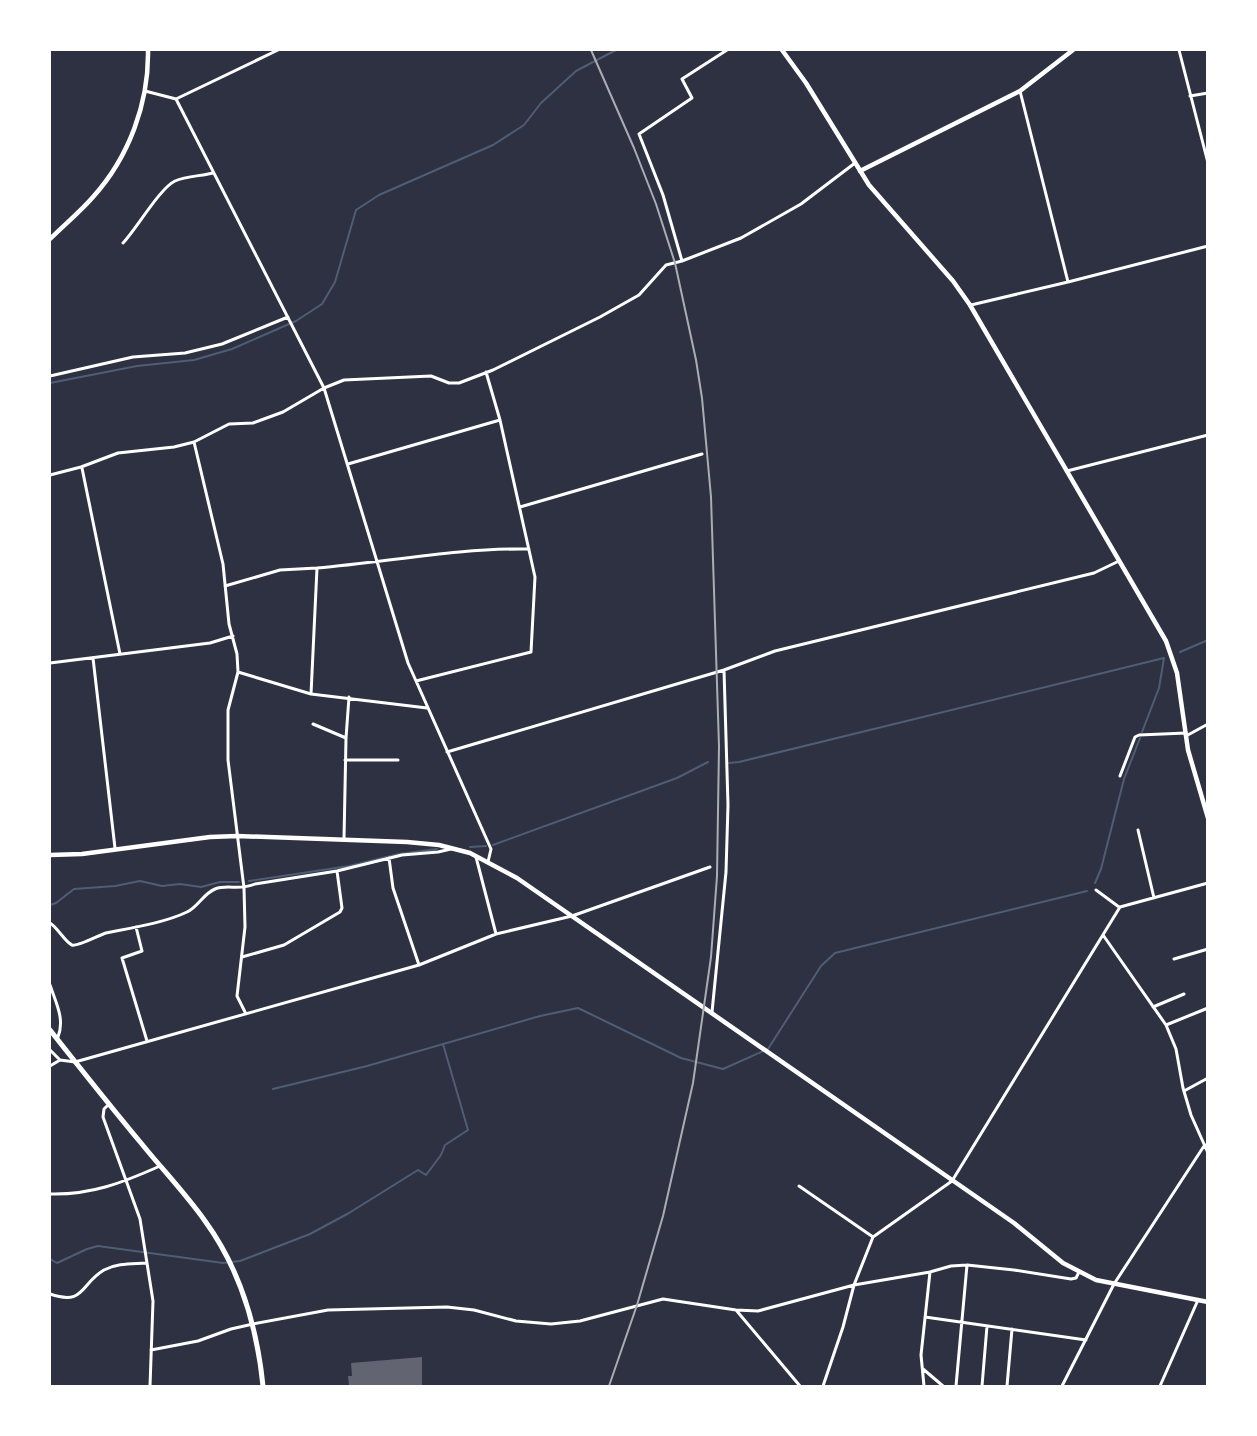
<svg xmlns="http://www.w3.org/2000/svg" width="1257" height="1436" viewBox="0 0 1257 1436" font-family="Lora,serif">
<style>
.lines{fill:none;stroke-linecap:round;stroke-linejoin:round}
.stream{stroke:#4f5d75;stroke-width:2}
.building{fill:#626471}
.minor{stroke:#fff;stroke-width:3}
.tertiary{stroke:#fff;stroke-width:4.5}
.secondary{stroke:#fff;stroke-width:4.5}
.trunk{stroke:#fff;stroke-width:5}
.rail{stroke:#abadb3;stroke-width:2}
</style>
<rect width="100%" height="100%" fill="#2d3142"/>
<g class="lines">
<path class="stream" d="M50 383 137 366 194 360 232 349 296 321 322 304 335 282 356 210 379 195 493 145 524 125 541 103 576 71 616 50
M1180 652 1208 640
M729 763 739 762 1164 658 1159 688 1142 732
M493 845 677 778 708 762
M470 847 486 846
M249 881 349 866 399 854 437 849
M1095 883 1101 869 1124 779 1140 738
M50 905 56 903 74 889 115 886 140 881 162 886 180 884 201 887 220 882H239
M273 1089 367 1066 540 1016 578 1008 681 1058 723 1069 768 1049 821 966 835 953 1087 891
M50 1259 57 1263 87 1249 98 1246 223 1263 240 1261 310 1234 349 1213 418 1170 426 1175 441 1155 445 1145 468 1130 443 1044"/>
</g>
<path class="building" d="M422 1357V1386H349L348 1376H352L351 1363Z"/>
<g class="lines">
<path class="minor" d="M1179 50 1208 163
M145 91 176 99 278 50
M1020 91 1068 282
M1190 96 1208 93
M176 99 324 388 408 663 491 849 488 862
M123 243C137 228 160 188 175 181 186 176 202 176 213 173
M682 261 663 195 639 134 692 98 682 79 727 50
M971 305 1068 282 1208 246
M50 376 133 357 185 353 222 344 288 317
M194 442 223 564 229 624 237 654 238 672 228 710V760L244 888 245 927 237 996 245 1012
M348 464 500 420
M82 468 120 654
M1067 471 1208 435
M50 475 81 467 118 453 174 447 194 442 229 424 253 423 283 412 324 388 344 380 431 376 449 383H459L493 370 600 317 639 295 666 265 682 261 741 238 801 204 855 163
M520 507 702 454
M225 586 280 570 317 568
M93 658 115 848
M50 663 210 643 233 636
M238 672 311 694 427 708
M416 681 531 652 535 577 500 420 486 372
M311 694 317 568C388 562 457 548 529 549
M313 724 346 738
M1186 736 1208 724
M447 752 724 670 775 651 1094 573 1119 561
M345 760H398
M1120 776 1135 737 1139 735 1186 733
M1138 830 1154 898
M344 839 346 738 349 697
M476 857 496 934
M389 858 393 888 419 965
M1096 890 1119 907
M50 923C58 928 65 942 72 945 78 947 99 935 106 933 131 928 164 923 187 912 198 907 203 894 215 889 228 884 239 891 255 884L337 871 402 855 438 852 451 849
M136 927 142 951 122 958 147 1041
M1103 935 1166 1025 1176 1049 1183 1088 1191 1115 1208 1153
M242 957 284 945 340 912 342 908 337 871
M1174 959 1208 949
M50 985C56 1003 65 1019 58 1037
M1153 1007 1184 994
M712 1012 726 872 728 805 724 670
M1166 1025 1208 1008
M50 1050 60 1060
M50 1066 60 1060 75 1062 419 965 496 934 572 916 710 867
M1184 1091 1208 1078
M109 1104 104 1109 103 1117 140 1219 153 1301 150 1386
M799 1186 873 1237
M50 1194C91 1195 122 1183 160 1166
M50 1294C85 1306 80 1284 104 1270 117 1263 132 1264 146 1263
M736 1310 800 1386
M925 1317 1086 1340
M151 1350 198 1341 231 1329 253 1324 328 1310 447 1307 474 1310 516 1321 551 1324 580 1321 663 1299 736 1310 758 1311 854 1285 930 1272 951 1266 967 1265 1014 1270 1071 1279 1076 1278 1079 1272
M923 1369 943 1386
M823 1386 843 1327 854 1285 873 1237 952 1181 1120 907 1208 883
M924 1386 921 1355 930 1272
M956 1386 967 1265
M982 1386 987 1326
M1007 1386 1012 1329
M1062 1386 1114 1284 1204 1146 1208 1144
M1160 1386 1198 1300"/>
<path class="tertiary" d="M860 171 1020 91 1073 50
M50 855 82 854 210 837 237 836 407 842 439 845 470 853 517 878 1014 1223 1063 1263 1096 1280 1208 1302"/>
<path class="secondary" d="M782 50 806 83 869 185 953 281 970 305 1166 641 1177 673 1188 750 1208 818
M50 239C64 225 80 212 93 197 129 157 149 103 148 50"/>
<path class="trunk" d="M50 1030C80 1068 110 1106 141 1143 162 1169 186 1194 205 1221 240 1269 257 1327 263 1386"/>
<path class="rail" d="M591 50 634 148 656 204 675 263 696 360 702 398 711 497 719 746 717 876 711 957 693 1083 663 1216 637 1305 609 1386"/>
</g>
<rect width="1257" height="1436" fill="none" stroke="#ffffff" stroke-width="102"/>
</svg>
